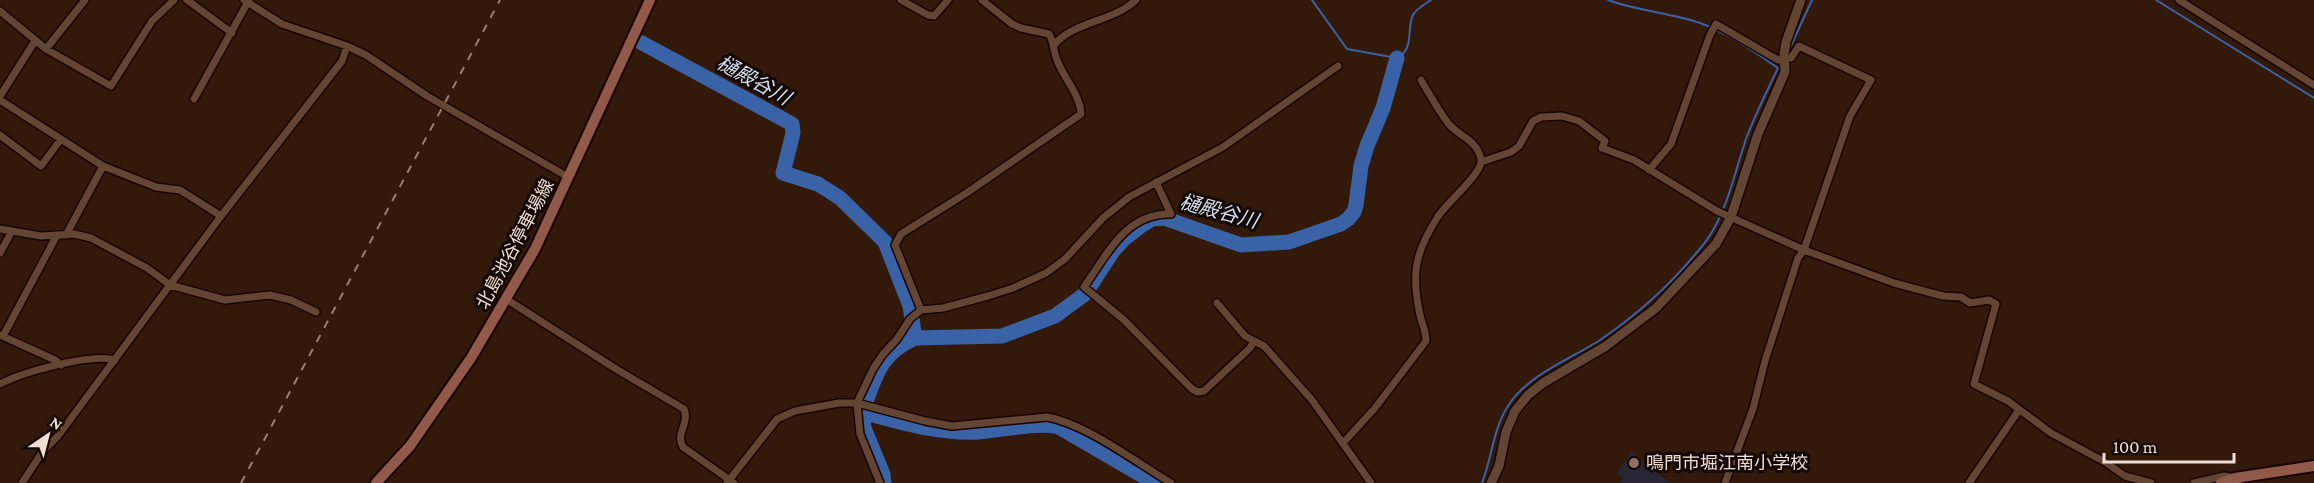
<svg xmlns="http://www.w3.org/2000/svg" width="2314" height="483" viewBox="0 0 2314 483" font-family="'Crimson Pro','Noto Sans JP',serif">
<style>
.education{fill:#292536}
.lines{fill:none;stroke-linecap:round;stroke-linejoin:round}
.stream{stroke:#3a62a6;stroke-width:2}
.river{stroke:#3a62a6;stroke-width:15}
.minor-casing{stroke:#1a0400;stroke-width:10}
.tertiary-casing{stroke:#1a0400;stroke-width:12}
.secondary-casing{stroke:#1a0400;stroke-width:14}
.minor{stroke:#634534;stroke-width:7}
.tertiary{stroke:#634534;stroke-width:9}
.secondary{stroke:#91594a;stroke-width:10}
.rail{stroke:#967f73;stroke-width:2;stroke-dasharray:8 8;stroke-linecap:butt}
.education-dot{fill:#8d6e63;stroke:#130803;stroke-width:2}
.labels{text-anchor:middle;stroke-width:6;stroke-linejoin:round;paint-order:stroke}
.street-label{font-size:18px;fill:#f0ddd3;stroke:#130803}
.poi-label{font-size:18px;fill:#f0ddd3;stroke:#130803;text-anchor:start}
.water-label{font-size:20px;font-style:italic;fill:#d3dff2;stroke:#130803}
</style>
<rect width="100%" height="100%" fill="#331909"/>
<path class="education" d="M1631 452 1670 483H1619L1623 479 1617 473Z"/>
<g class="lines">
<path class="stream" d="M1312 0 1347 49 1397 58C1415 49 1406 30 1413 15 1417 8 1425 4 1431 0
M2156 0 2314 98
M1789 50 1812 0
M1482 483C1492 458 1493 429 1508 406 1527 375 1571 359 1600 340 1637 315 1670 285 1698 251 1726 220 1733 177 1746 139 1755 115 1767 91 1778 68 1753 51 1728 33 1700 23 1672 13 1638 11 1608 0"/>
<path class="river" d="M642 43 792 124 793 133 783 173 818 184 840 198 885 242 910 306 915 338 1002 336 1055 316 1085 294 1113 251 1124 239 1142 225 1152 219 1164 218 1241 245 1289 242 1341 224 1348 219 1354 212 1356 205 1361 166 1367 146 1383 108 1397 58
M915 338C878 355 876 377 862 412 900 422 938 434 978 432 1004 430 1031 423 1057 426L1155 483
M862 412 864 428 883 474 884 483"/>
<g class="minor-casing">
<path id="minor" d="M187 0 232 33
M244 0 282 24 347 46 366 55 427 96 568 177
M901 0 928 15 934 16 948 0
M2179 0 2314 85
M0 11 46 49 111 86 152 21 174 0
M1054 45C1074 21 1113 22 1136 0
M46 49 85 0
M0 96 35 41
M194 99 249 0
M0 100 103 166 66 235
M0 135 41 166 61 139
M1481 162 1511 152 1519 146 1533 121 1541 117 1562 116 1579 121 1605 141 1602 148 1634 160 1717 211 1804 250 1850 116 1871 80 1799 46 1791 58 1778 60 1716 24 1710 35 1671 144 1649 170
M103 166 156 187 180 190 221 216
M1156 182 1171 214C1125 213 1107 255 1084 287L1124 320 1192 389 1198 392 1204 391 1250 348 1254 341 1245 336 1217 303
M0 229 41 236 74 234 91 238 147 268 170 285 225 300 270 295 291 300 316 312
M0 253 12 231
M506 299 616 369 684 409C690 423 675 434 683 447L734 483
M921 310 895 245 901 234 968 192 1081 114C1080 93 1062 77 1056 57 1053 49 1054 42 1049 34L1021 28 1012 24 982 0
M0 335 55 360 61 365
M3 336 57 235
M1254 341 1264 346 1312 400 1371 483
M0 384C23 372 91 353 115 360
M1344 442 1375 408 1426 341C1426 331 1422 324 1420 315 1411 274 1415 253 1437 218 1445 204 1483 173 1481 160 1478 140 1459 137 1448 123 1438 110 1430 95 1421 80
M22 483 43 451 58 436 221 216 342 61 347 46
M727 483 777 419 795 411 839 403H857L925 421 952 426 1047 417C1086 424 1136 462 1171 483
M880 483 860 434 857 403 873 369 883 354 897 339 910 319 921 310 943 308 988 296 1013 288 1046 273 1065 259 1103 218 1129 197 1223 147 1338 66
M1725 483 1753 409 1765 361 1798 258 1804 250 1894 283 1943 296 1961 297 1970 303 1989 300 1996 304 1974 384 2008 401 2051 433 2105 462 2125 476 2151 483
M1969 483 2019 410
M2194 483 2224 476 2235 478 2238 483"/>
</g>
<g class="tertiary-casing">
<path id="tertiary" d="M1491 483 1499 466 1506 432 1515 411 1528 395 1543 383 1606 346 1656 308 1716 244 1731 217 1758 134 1785 72 1784 54 1786 42 1801 0"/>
</g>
<g class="secondary-casing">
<path id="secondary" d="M376 483 410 446 471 358 535 249 650 0
M2221 483 2235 478 2314 466"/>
</g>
<use href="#minor" class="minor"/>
<use href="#tertiary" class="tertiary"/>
<use href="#secondary" class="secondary"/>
<path class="rail" d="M241 483 500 0"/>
</g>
<circle class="education-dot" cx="1634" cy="463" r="6"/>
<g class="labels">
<g class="street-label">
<text transform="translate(515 244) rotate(-62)" y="6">北島池谷停車場線</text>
</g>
<g class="poi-label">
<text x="1646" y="469">鳴門市堀江南小学校</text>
</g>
<g class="water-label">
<text transform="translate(754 80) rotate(29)" y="7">樋殿谷川</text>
<text transform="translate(1219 211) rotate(15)" y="7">樋殿谷川</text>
</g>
</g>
<g transform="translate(48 435) rotate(35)" stroke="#130803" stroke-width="4.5" paint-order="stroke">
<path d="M0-4.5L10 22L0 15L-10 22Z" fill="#f0ddd3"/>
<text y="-9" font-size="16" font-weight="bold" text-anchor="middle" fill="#f0ddd3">N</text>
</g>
<path d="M2104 453v9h130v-9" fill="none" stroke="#f0ddd3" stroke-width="3"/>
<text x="2113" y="453" font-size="18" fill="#f0ddd3" stroke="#130803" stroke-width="4.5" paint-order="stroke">100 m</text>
</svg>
